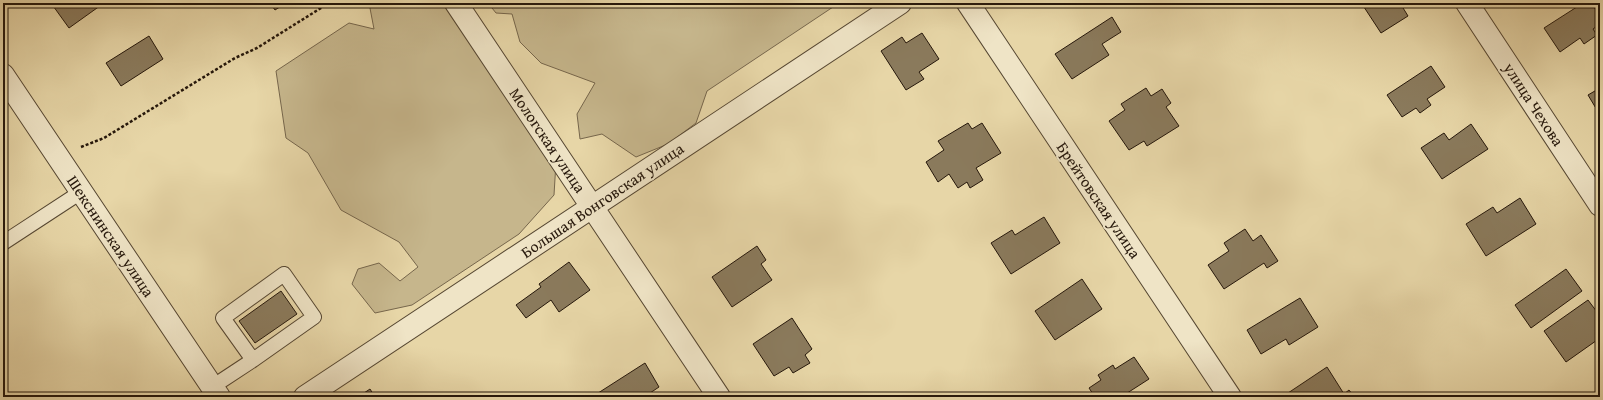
<svg xmlns="http://www.w3.org/2000/svg" width="1603" height="400" viewBox="0 0 1603 400" font-family="'Gentium Book Plus',serif">
<style>
.green{fill:#c6b68c;stroke:#76664c}
.building{fill:#8a7a5c;stroke:#25170b}
.lines{fill:none;stroke-linecap:round;stroke-linejoin:round}
.lane-casing{stroke:#564732;stroke-width:16}
.street-casing{stroke:#564732;stroke-width:24}
.path{stroke:#25170b;stroke-width:2.5;stroke-dasharray:3 2;stroke-linecap:butt}
.lane{stroke:#efe4c6;stroke-width:14}
.street{stroke:#efe4c6;stroke-width:22}
.labels{text-anchor:middle;stroke-width:4;stroke-linejoin:round;paint-order:stroke}
.street-label{font-size:16px;fill:#25170b;stroke:#efe4c6}
</style>
<rect width="100%" height="100%" fill="#e7d6a7"/>
<filter id="stains"><feTurbulence type="fractalNoise" baseFrequency=".005" numOctaves="4"/><feColorMatrix values="0 0 0 0 .2 0 0 0 0 .09 0 0 0 0 .02 0 0 0 .5 -.17"/></filter>
<radialGradient id="worn" r=".72"><stop offset=".6" stop-color="#630" stop-opacity="0"/><stop offset="1" stop-color="#630" stop-opacity=".3"/></radialGradient>
<path class="green" d="M369 3H446L556 162 554 195 519 234 412 305 375 313 352 284 358 269 379 263 400 281 418 267 399 242 341 210 308 153 286 138 276 71 349 23 374 29Z
M488 3H839L707 91 696 123 668 144 636 157 602 134 580 139 577 114 595 83 541 63 520 42 512 14 496 13Z"/>
<path class="building" d="M51 3H104L69 28Z
M270 3H286L275 10Z
M1363 3H1400L1408 16 1381 33 1362 4Z
M1583 3H1591L1600 16V24L1593 29 1597 35 1584 44 1580 38 1560 52 1544 28Z
M1112 17 1121 32 1102 44 1109 55 1072 79 1055 54Z
M922 33 939 59 919 72 924 79 906 90 881 51 902 37 906 43Z
M149 36 163 59 121 86 106 63Z
M1431 66 1445 87 1427 99 1431 105 1420 113 1416 108 1402 117 1387 95Z
M1146 88 1151 96 1162 89 1171 103 1166 107 1179 126 1147 146 1144 141 1129 150 1109 121 1125 110 1121 104Z
M1600 88V115L1588 95Z
M968 123 972 129 982 123 1001 153 976 168 983 180 970 188 967 182 958 188 949 174 938 182 926 162 944 150 938 141Z
M1471 124 1488 149 1442 179 1421 148 1444 133 1449 140Z
M1520 198 1536 224 1486 256 1466 224 1493 207 1497 213Z
M1044 217 1060 243 1011 274 991 243 1012 230 1015 235Z
M1245 229 1253 241 1261 235 1278 261 1267 268 1264 263 1224 289 1208 265 1229 251 1224 243Z
M757 246 766 260 761 264 772 280 732 307 712 277Z
M569 262 590 290 559 312 551 300 526 318 516 305 541 287 539 284Z
M1566 269 1582 291 1531 328 1515 305Z
M1082 279 1102 309 1055 340 1035 311Z
M281 291 297 314 255 343 239 321Z
M1300 298 1318 327 1289 345 1286 339 1261 354 1247 330Z
M1588 300 1600 316V338L1566 362 1544 331Z
M792 318 812 349 805 355 810 363 793 373 789 367 774 376 753 344Z
M1134 357 1149 379 1121 397H1095L1089 388 1101 380 1098 375 1113 365 1115 369Z
M645 363 659 387 644 397H597L595 395Z
M1327 367 1344 394 1349 390 1353 395 1350 397H1287L1285 395Z
M370 389 375 397H358Z"/>
<g class="lines">
<g class="lane-casing">
<path id="lane" d="M3 243 81 192
M212 387 253 360 314 317 284 274 223 318 253 360"/>
</g>
<g class="street-casing">
<path id="street" d="M456 3 719 397
M968 3 1230 397
M1467 3 1600 205
M3 75 219 397
M305 397 900 3"/>
</g>
<path class="path" d="M81 147 104 138 235 58 257 48 329 3"/>
<use href="#lane" class="lane"/>
<use href="#street" class="street"/>
</g>
<g class="labels">
<g class="street-label">
<text transform="translate(1534 104) rotate(57)" y="6">улица Чехова</text>
<text transform="translate(548 140) rotate(56)" y="6">Мологская улица</text>
<text transform="translate(602 200) rotate(-34)" y="6">Большая Вонговская улица</text>
<text transform="translate(1099 200) rotate(56)" y="6">Брейтовская улица</text>
<text transform="translate(111 236) rotate(56)" y="6">Шекснинская улица</text>
</g>
</g>
<rect width="1603" height="400" fill="none" stroke="#e7d6a7" stroke-width="16"/>
<rect x="4" y="4" width="1595" height="392" fill="none" stroke="#25170b" stroke-width="2"/>
<rect x="8" y="8" width="1587" height="384" fill="none" stroke="#25170b"/>
<rect width="100%" height="100%" filter="url(#stains)"/>
<rect width="100%" height="100%" fill="url(#worn)"/>
</svg>
